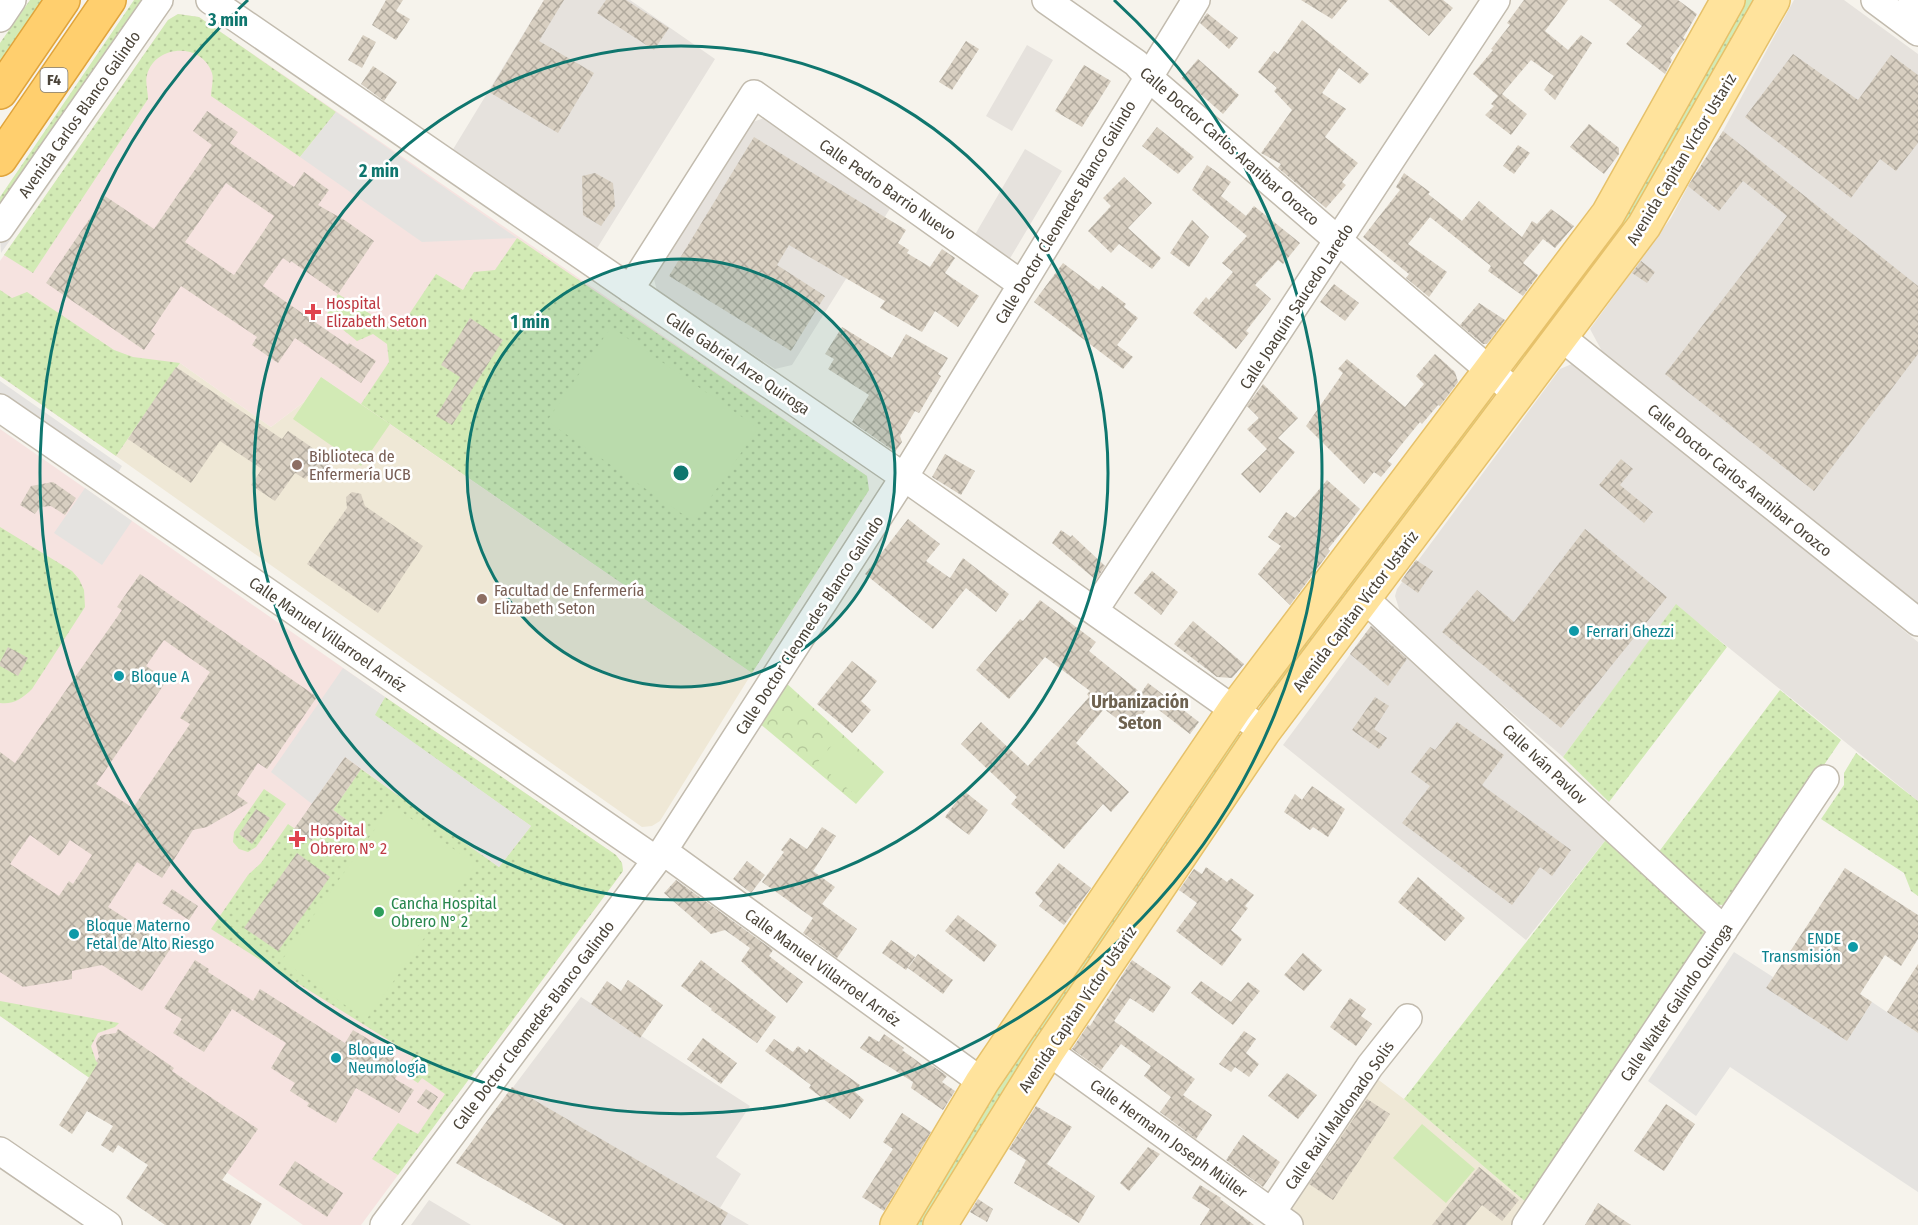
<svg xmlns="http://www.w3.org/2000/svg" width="1918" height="1225" viewBox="0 0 1918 1225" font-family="'Fira Sans Condensed',sans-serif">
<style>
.industrial{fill:#e6e2dd}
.education{fill:#efe8d6}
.medical{fill:#f6e3e0}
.grass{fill:url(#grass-dots)}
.forest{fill:url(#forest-crowns)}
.pitch{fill:#d2eab5}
.parking{fill:#e5e3e0}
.building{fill:url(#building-cross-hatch);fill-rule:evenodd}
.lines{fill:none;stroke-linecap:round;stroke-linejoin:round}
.minor-casing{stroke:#c2bbae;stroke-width:30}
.major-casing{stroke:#e6c16a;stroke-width:36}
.highway-casing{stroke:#e0a43c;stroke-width:36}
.minor{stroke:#fff;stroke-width:27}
.major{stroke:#ffe39c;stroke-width:33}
.highway{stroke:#ffcf6e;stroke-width:33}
.ring{fill:none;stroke:#0f766e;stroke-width:3}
.health-dot{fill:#e0444e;stroke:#fff;stroke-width:2}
.education-dot{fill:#8d6e63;stroke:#fff;stroke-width:2}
.culture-dot{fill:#0f9aa8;stroke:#fff;stroke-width:2}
.leisure-dot{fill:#2e9e5b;stroke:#fff;stroke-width:2}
.labels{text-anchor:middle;stroke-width:5;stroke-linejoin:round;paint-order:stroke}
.shield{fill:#fff;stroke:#817c74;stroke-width:1.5}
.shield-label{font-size:15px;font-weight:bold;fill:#4b4439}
.street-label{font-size:16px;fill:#4b4439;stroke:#fff}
.health-label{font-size:16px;fill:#be3a42;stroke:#fff;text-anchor:start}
.education-label{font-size:16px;fill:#785e54;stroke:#fff;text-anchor:start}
.culture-label{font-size:16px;fill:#0d838f;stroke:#fff;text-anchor:start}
.leisure-label{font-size:16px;fill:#27864d;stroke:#fff;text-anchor:start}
.neighbourhood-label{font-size:18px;font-weight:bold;fill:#6e6250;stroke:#fff}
.centre{fill:#0f766e;stroke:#fff;stroke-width:3}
.ring-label{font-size:18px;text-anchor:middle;font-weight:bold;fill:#0f766e;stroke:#fff;stroke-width:5;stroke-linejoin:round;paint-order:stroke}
</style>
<defs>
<pattern id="grass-dots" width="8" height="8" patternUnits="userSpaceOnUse" patternTransform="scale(1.5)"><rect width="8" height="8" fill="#d2eab5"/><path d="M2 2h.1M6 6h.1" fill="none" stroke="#b6ca9c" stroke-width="1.8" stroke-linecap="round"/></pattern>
<pattern id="forest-crowns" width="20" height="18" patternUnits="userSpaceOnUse" patternTransform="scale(1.5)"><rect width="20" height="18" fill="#d2eab5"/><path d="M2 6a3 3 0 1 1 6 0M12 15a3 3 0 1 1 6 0" fill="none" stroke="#b6ca9c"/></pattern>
<pattern id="building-cross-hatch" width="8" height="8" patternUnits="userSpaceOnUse" patternTransform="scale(1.5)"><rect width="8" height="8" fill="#d8cfc1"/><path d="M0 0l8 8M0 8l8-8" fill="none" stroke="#b1aa9e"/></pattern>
</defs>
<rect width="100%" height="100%" fill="#f6f3ec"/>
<path class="industrial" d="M544 0H630L715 59 596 250 452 151Z
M1794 0H1844L1918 54V606L1603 353 1590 329 1671 218 1688 186 1723 131Z
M1027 45 1053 60 1012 131 986 116Z
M764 118 891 207 792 365 775 369 657 291 654 279 750 123Z
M1025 149 1062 171 1009 260 973 238Z
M1574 363 1918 642V801L1676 605 1563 757 1402 618 1395 596 1397 589 1560 369Z
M1371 626 1386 631 1608 837 1526 940 1283 745Z
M581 997 750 1106 716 1157 741 1174 720 1208 749 1225H564L456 1163Z
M429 1200 471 1225H411Z"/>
<path class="education" d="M180 363 271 427 304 402 321 377 752 673 660 821 652 826 642 827 116 456Z
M1376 1078 1404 1099 1527 1203 1513 1225H1298L1289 1215 1290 1207Z"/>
<path class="medical" d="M178 14 199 17 867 476 869 490 752 673 321 377 304 402 271 427 180 363 116 456 0 376V261L168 20Z
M0 429 385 697 616 855 622 863 623 871 361 1225H303L0 1016Z"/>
<path class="grass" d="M30 0H44L0 64V43Z
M134 0H144L0 208V197Z
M1740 0H1760L1639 217 1517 367 1513 362Z
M178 14 199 17 336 112 300 157 211 96C211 89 214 80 212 73 202 42 155 44 147 75 145 82 148 92 148 99L33 273 4 255 168 20Z
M517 238 867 476 869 490 752 673 361 404 389 362 387 344 373 334 357 341 326 316 338 294 398 331 436 274 463 290 474 272 495 270Z
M0 290 12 298 27 292 114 350 133 357 180 363 116 456 0 376Z
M1485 398 1495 403 1267 708 1261 707 1258 701Z
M0 527 72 571 79 579 84 590 85 607 32 689C23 698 13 705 0 703Z
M1676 604 1727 647 1609 802 1563 757Z
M1780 690 1841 740 1729 904 1714 906 1658 853Z
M385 697 616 855 622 863 623 871 398 1175 372 1159 398 1123 418 1134 445 1094 422 1078 418 1083 404 1074 414 1056 211 929 248 875 261 863 288 824 311 840 322 825 338 835 348 821 333 810 361 769 499 867 531 826 374 715Z
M1235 732 1240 735 1243 741 927 1225H909L983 1104Z
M1856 753 1918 801V896L1911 891 1904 873 1821 819 1844 785V773Z
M264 789 286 804 256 847 248 852 239 849 233 842 234 832Z
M1608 837 1709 929 1527 1203 1404 1099Z
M0 1001 119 1023 115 1027 98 1033 91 1046 96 1061 151 1102 143 1115 0 1016Z"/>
<path class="forest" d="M785 682 884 772 856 804 759 723Z"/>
<path class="pitch" d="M611 327 758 428 694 522 547 421Z
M321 377 390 424 361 466 293 419Z
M833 744 875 779 859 798 817 763Z
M392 805 476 865 366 1020 282 960Z
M1422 1124 1475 1169 1446 1203 1393 1158Z"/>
<path class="parking" d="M336 112 517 238 422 242 300 157Z
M71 135 80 141 1 253 0 236Z
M0 381 122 466 116 476 0 395Z
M85 488 132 521 102 565 54 533Z
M343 668 385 697 375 715 531 826 499 867 345 757 312 804 271 772Z
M1734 952 1773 977 1767 988 1847 1041 1872 1002 1918 1033V1192L1730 1067 1696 1116 1648 1081Z"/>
<path class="building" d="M386 0H403L396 11 410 19 396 40 372 25Z
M544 0H564L539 41 594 73 558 133 489 92Z
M606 0H626L669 28 654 50 597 13Z
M1301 0H1348L1332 19Z
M1388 0H1443L1453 8 1429 36Z
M1524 0H1568L1545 31 1568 50 1581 35 1592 43 1555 100 1544 90 1554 76 1531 60 1502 94 1527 114 1511 135 1485 115 1494 106 1491 104 1498 96 1473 74 1493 50 1491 49 1510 25 1507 23Z
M1609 0H1678L1697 14 1683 38 1685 39 1670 58 1672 60 1665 74 1626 44 1642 26Z
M1207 13 1238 38 1229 49 1200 23Z
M1302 20 1369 74 1360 84 1339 68 1322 93 1346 109 1325 137 1358 163 1342 182 1346 185 1326 208 1278 168 1281 164 1261 153 1292 110 1274 91 1277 88 1258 72 1274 51 1278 54Z
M363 35 376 42 362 68 348 60Z
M966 41 979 49 952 90 939 82Z
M1793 54 1858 100 1891 55 1918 75V143L1896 171 1880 159 1851 198 1745 117Z
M1198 59 1239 95 1223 114 1182 78Z
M1084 65 1111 81 1082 127 1055 111Z
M373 66 397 82 384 101 361 84Z
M207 111 238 132 230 143 294 187 304 172 329 190 318 205 346 221 374 241 338 294 291 261 290 263 283 258 263 286 348 345 349 343 376 361 361 383 295 338 278 363 252 345 257 337 181 286 151 331 155 334 144 350 46 283 105 196 154 229 212 145 193 131ZM226 183 274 216 234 275 185 242Z
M1589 124 1619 148V154L1604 174 1570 147Z
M1157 127 1194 157 1178 174 1142 146Z
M1723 131 1918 286V354L1814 491 1665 374 1787 216 1743 181 1719 211 1688 186Z
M754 137 906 230 898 243 909 250 907 253 930 267 942 249 955 258 945 273 979 296 958 327 935 311 922 332 880 308 885 301 789 245 777 265 825 296 791 351 669 276Z
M1518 145 1530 153 1514 174 1503 166Z
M1207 165 1231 182 1221 196 1246 216 1254 206 1300 243 1283 264 1278 260 1255 285 1271 299 1246 331 1249 333 1236 349 1193 313 1206 297 1209 300 1233 272 1222 263 1247 236 1192 190Z
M595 173 613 183 615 206 601 226 583 215 582 176Z
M1404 173 1430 192 1428 194 1462 221 1479 201 1522 237 1532 221 1537 224 1551 209 1574 226 1555 248 1543 239 1523 263 1538 275 1523 296 1488 271 1491 266 1430 217 1408 244 1447 272 1429 297 1406 278 1409 274 1363 237 1400 190 1396 187Z
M1124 177 1152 203 1128 228 1161 258 1152 269 1119 244 1111 253 1088 231 1111 206 1103 198Z
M1192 220 1209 237 1189 267 1170 253Z
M1641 261 1655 272 1647 283 1632 273Z
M1063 263 1099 290 1102 286 1126 304 1124 307 1138 318 1117 345 1133 357 1123 369 1034 302Z
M1334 284 1359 303 1345 321 1320 302Z
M1479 303 1505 320 1487 344H1483L1460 325Z
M470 318 503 340 461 407 463 408 452 425 436 416 460 377 441 365Z
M842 327 892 358 906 334 948 358 938 374 941 376 919 413 915 411 900 436 902 442 895 452 852 422 869 395 828 369 834 359 825 354Z
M1435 354 1455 372 1458 382 1440 406 1438 405 1422 424 1420 422 1388 461 1392 464 1381 477 1374 472 1364 484 1306 426 1343 373 1338 369 1347 359 1405 407 1424 384 1416 376Z
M176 367 282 439 288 431 317 451H330L329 474H309L305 479 295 473 275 501 251 485 262 469 220 441 191 483 128 439Z
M1263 384 1298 418 1278 438 1295 452 1260 493 1241 474 1267 449 1247 429 1259 418 1247 406Z
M945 454 975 471 961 495 932 477Z
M1621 459 1633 469 1620 485 1653 512 1644 523 1599 485Z
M1327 480 1360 509 1328 549 1330 551 1290 605 1258 574 1281 546 1268 537 1286 512 1295 518Z
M53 482 76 498 65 515 51 506 40 507 35 514 20 505 31 486Z
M352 492 361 494 365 506 423 546 378 613 307 564 347 508 346 497Z
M908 519 940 544 926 561 950 578 963 558 1009 594 996 612 966 588 933 629 865 574Z
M1585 529 1667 597 1561 728 1442 632 1477 590 1514 622Z
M1061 530 1071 537 1072 535 1105 566 1096 580 1052 543Z
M1416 560 1433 571 1418 593 1401 581Z
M1152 571 1178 592 1161 615 1134 593Z
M140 574 317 697 267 769 258 763 237 795 248 803 207 827 193 830 162 878 137 862 108 907 171 948 142 991 102 965 72 971V979L23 987 0 972V752L15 763 122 610 117 607ZM164 640 210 672 180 718 190 724 133 808 96 784 167 680 146 666ZM30 835 59 856 70 840 92 855 73 884 69 881 59 896 10 864Z
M1040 600 1096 642 1089 651 1141 693 1148 683 1199 722 1190 734 1151 704 1131 729 1104 709 1076 743 1129 792 1111 812 1103 804 1064 849 1011 804 1017 797 961 744 981 722 1028 766 1089 697 1087 694 1090 691 1045 657 1009 699 976 670 1020 619 1023 621Z
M1193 621 1244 664 1232 678 1217 677 1174 644Z
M1371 626 1407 659 1388 686 1350 654Z
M8 647 28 658 18 676 0 666V662Z
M852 661 877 681 861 701 871 710 852 733 817 704Z
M1375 697 1389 706 1374 729 1387 738 1379 749 1352 730Z
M1457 722 1504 755 1482 785 1571 850 1552 876 1540 867 1512 905 1402 823 1430 786 1411 772 1430 747 1435 750Z
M345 757 361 769 333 810 348 821 338 836 322 825 311 841 294 829Z
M1312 786 1345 809 1328 837 1313 827 1310 830 1284 812 1295 794 1302 800Z
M964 791 988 810 969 835 945 817Z
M256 809 270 818 252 844 239 834Z
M822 827 836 836 813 871 835 887 822 904 857 929 837 958 803 933 813 918 762 882 784 852 781 850 790 838 807 849Z
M297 853 330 877 278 951 244 928Z
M747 861 765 875 751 893 733 879Z
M1059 863 1091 888 1064 925 1039 906 1043 901 1035 893Z
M1206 867 1227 882 1231 878 1254 895 1245 906 1248 908 1231 930 1242 939 1222 966 1176 931 1197 903 1179 890 1194 869 1202 874Z
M1845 868 1918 915V939L1901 966 1885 955 1860 994 1872 1002 1847 1041 1766 988Z
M1418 877 1465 918 1445 941 1398 902Z
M676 880 773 950 769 956 803 982 787 1003 741 961 750 948 725 930 711 934 664 893Z
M172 889 198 906 189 920 162 903Z
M958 915 997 945 984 962 945 931Z
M891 940 915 957 906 970 882 953Z
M1303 953 1322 970 1304 991 1284 975Z
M918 954 953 980 943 994 908 968Z
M195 960 209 969 208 972 253 1001 260 989 345 1043 353 1030 395 1055 393 1060 403 1066 395 1079 414 1090 399 1113 356 1088 336 1123 307 1106 309 1103 290 1091 295 1083 271 1068 286 1043 232 1009 204 1052 173 1033 182 1019 164 1008Z
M701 960 776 1017 757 1043 711 1010 712 1009 681 986Z
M1132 960 1171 987 1153 1013 1130 998 1114 1021 1195 1079 1183 1095 1212 1115 1196 1139 1160 1112 1171 1097 1144 1076 1151 1066 1121 1044 1101 1070 1072 1049 1088 1025 1090 1026Z
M1918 964V1033L1887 1012Z
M628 980 663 1005 640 1038 591 1004 607 981 621 991Z
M1201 981 1231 1002 1248 982 1260 991 1233 1025 1191 993Z
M1350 998 1366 1009 1361 1016 1372 1024 1356 1046 1330 1027Z
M118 1029 174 1068 172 1071 258 1129 222 1180 262 1204 250 1225H165L126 1198 148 1165 118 1145 113 1153 101 1145 113 1126 87 1111 72 1134 59 1125 98 1063 96 1061 99 1057 96 1043 98 1038 102 1035 116 1033Z
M1244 1031 1256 1039 1246 1053 1259 1064 1249 1077 1235 1067 1231 1072 1219 1064Z
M884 1034 904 1048 902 1050 924 1066 927 1062 947 1076 942 1082 955 1091 943 1110 911 1088 913 1082 860 1048 869 1036 879 1042Z
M703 1038 737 1063 721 1084 687 1059Z
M774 1039 793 1052 798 1046 807 1053 809 1049 860 1085 855 1092 864 1100 850 1119 809 1088 811 1085 765 1051Z
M1287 1073 1317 1095 1298 1119 1268 1096Z
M512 1087 728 1213 721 1225H564L456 1163Z
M426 1089 438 1097 429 1110 417 1102Z
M1367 1099 1390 1114 1333 1200 1309 1184Z
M1666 1104 1695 1124 1664 1171 1634 1151Z
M1036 1106 1072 1127 1047 1164 1095 1196 1079 1223 1014 1183 1026 1160 1009 1149Z
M902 1113 931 1132 884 1211 862 1197 893 1149 883 1142Z
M1243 1135 1280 1162 1263 1187 1226 1160Z
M1148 1147 1160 1154 1129 1191 1120 1183Z
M295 1161 343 1193 327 1217 279 1185Z
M1479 1167 1519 1200 1502 1221 1482 1205 1466 1225H1432Z
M1200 1185 1221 1198 1220 1199 1254 1225H1200L1210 1209 1192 1198Z
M978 1199 993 1209 987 1222 970 1212Z
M1598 1203 1631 1225H1585Z"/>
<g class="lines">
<g class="minor-casing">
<path id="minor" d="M210 0 904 477 1264 731
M1046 0 1136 63 1148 77 1517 394
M1875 0 1918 32
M1912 0 1918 4
M0 18 12 0
M0 228 159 0
M630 289 754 94 1021 284
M1561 337 1918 622
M0 408 656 860
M1365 599 1724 930
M1094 611 1496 0
M663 851 982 1082
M1048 1051 1289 1225
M0 1151 108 1225
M1272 1212 1370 1066 1408 1018
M384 1225 663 851 904 477 1196 0
M1526 1225 1825 779"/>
</g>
<g class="major-casing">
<path id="major" d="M897 1225 982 1082 1235 709 1608 214 1728 0
M940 1225 1048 1051 1264 731 1644 226 1773 0"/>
</g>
<g class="highway-casing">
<path id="highway" d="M0 92 63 0
M0 159 109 0"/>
</g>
<use href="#minor" class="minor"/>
<use href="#major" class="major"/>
<use href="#highway" class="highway"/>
</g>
<circle cx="681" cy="473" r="214" fill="#0f766e" fill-opacity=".12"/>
<g class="ring">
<circle cx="681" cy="473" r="214"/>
<circle cx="681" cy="473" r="427"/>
<path d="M1114 0A641 641 0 1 1 248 0"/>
</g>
<g class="health-dot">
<path d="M310 303h6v6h6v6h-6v6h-6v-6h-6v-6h6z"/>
<path d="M294 830h6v6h6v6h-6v6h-6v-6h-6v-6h6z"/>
</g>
<g class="education-dot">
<circle cx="297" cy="465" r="6"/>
<circle cx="482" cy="599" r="6"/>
</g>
<g class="culture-dot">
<circle cx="1574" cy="631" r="6"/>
<circle cx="119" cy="676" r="6"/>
<circle cx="74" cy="934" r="6"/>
<circle cx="1853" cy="947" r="6"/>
<circle cx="336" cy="1058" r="6"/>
</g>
<circle class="leisure-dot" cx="379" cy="912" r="6"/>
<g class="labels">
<rect class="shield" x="40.5" y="68" width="27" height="24" rx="4.5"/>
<g class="shield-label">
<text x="54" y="85">F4</text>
</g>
<g class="street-label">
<text transform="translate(79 114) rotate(-55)" y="6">Avenida Carlos Blanco Galindo</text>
<text transform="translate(1230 146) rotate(41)" y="6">Calle Doctor Carlos Aranibar Orozco</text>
<text transform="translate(1681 159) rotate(-59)" y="6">Avenida Capitan Víctor Ustariz</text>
<text transform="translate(888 189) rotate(35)" y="6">Calle Pedro Barrio Nuevo</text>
<text transform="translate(1065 212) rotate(-59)" y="6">Calle Doctor Cleomedes Blanco Galindo</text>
<text transform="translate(1296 306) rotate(-57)" y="6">Calle Joaquín Saucedo Laredo</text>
<text transform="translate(738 363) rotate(34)" y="6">Calle Gabriel Arze Quiroga</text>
<text transform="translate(1740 480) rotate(39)" y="6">Calle Doctor Carlos Aranibar Orozco</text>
<text transform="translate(1355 611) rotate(-53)" y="6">Avenida Capitan Víctor Ustariz</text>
<text transform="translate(809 625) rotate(-57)" y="6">Calle Doctor Cleomedes Blanco Galindo</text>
<text transform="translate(328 634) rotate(35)" y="6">Calle Manuel Villarroel Arnéz</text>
<text transform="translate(1545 764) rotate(43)" y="6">Calle Iván Pavlov</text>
<text transform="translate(823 967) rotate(36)" y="6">Calle Manuel Villarroel Arnéz</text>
<text transform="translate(1676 1002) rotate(-56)" y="6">Calle Walter Galindo Quiroga</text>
<text transform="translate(1077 1009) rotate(-56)" y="6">Avenida Capitan Víctor Ustariz</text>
<text transform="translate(533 1025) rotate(-53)" y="6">Calle Doctor Cleomedes Blanco Galindo</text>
<text transform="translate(1339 1115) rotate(-55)" y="6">Calle Raúl Maldonado Solis</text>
<text transform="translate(1169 1138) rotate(36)" y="6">Calle Hermann Joseph Müller</text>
</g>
<g class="health-label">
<text x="326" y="309">Hospital<tspan x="326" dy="18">Elizabeth Seton</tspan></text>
<text x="310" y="836">Hospital<tspan x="310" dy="18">Obrero N° 2</tspan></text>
</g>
<g class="education-label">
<text x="309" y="462">Biblioteca de<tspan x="309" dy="18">Enfermería UCB</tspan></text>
<text x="494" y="596">Facultad de Enfermería<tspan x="494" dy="18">Elizabeth Seton</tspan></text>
</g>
<g class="culture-label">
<text x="1586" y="637">Ferrari Ghezzi</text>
<text x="131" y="682">Bloque A</text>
<text x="86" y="931">Bloque Materno<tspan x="86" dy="18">Fetal de Alto Riesgo</tspan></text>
<text x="1841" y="944" text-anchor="end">ENDE<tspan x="1841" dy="18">Transmisión</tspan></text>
<text x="348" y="1055">Bloque<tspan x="348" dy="18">Neumología</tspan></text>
</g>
<g class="leisure-label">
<text x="391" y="909">Cancha Hospital<tspan x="391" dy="18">Obrero N° 2</tspan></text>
</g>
<g class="neighbourhood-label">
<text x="1140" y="708">Urbanización<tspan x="1140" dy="21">Seton</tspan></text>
</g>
</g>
<circle cx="681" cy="473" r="9" class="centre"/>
<g class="ring-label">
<text x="228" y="26">3 min</text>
<text x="379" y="177">2 min</text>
<text x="530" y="328">1 min</text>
</g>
</svg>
